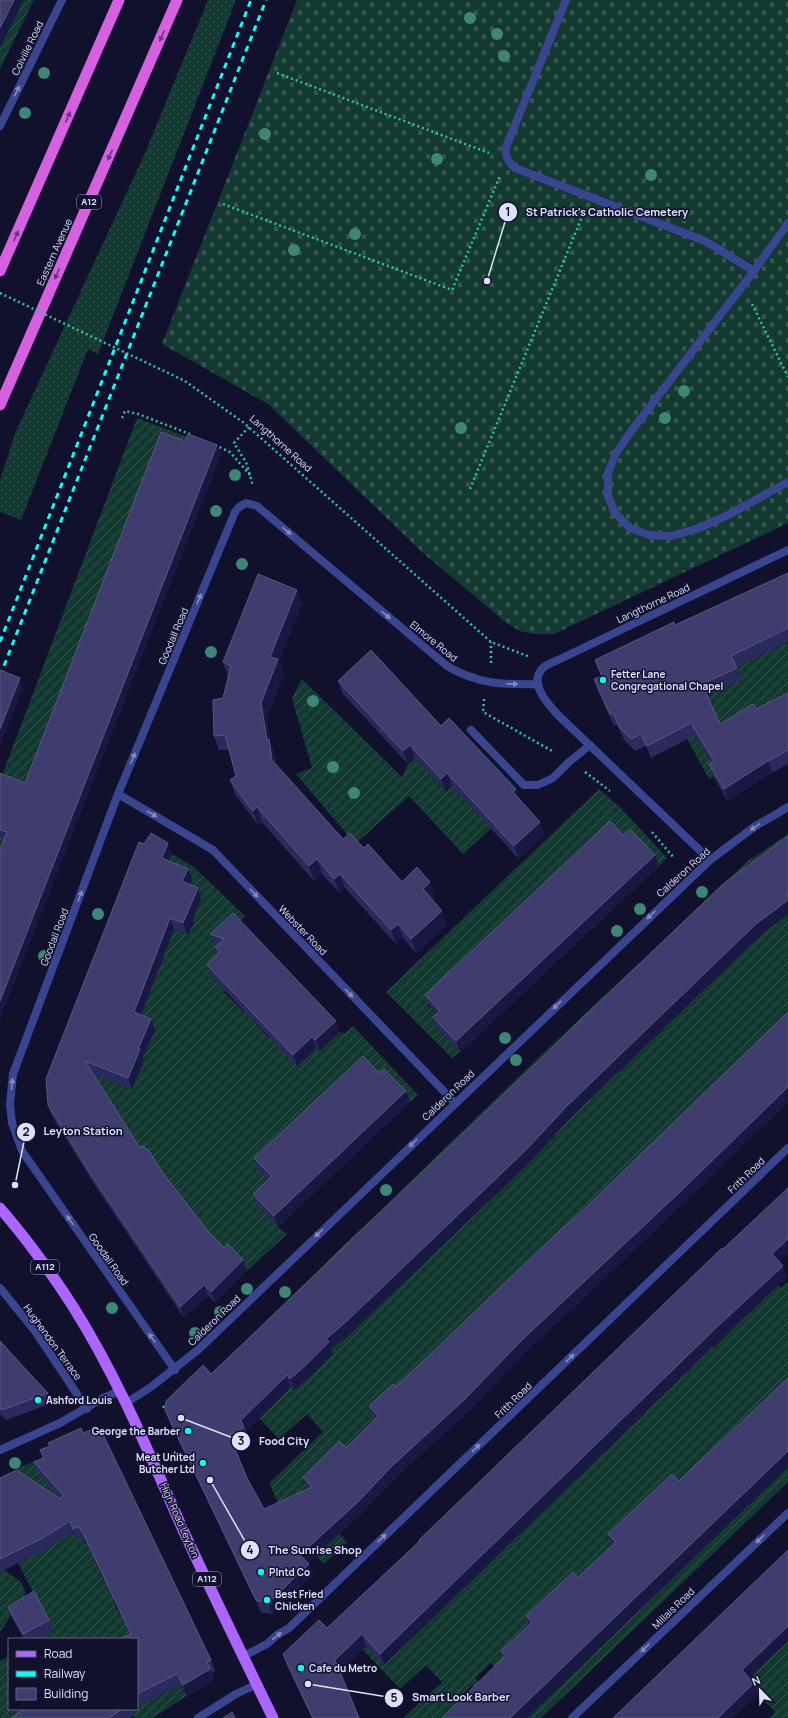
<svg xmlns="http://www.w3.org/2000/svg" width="788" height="1718" viewBox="0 0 788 1718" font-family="Manrope,sans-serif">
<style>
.grass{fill:url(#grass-dots)}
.cemetery{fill:url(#cemetery-stones)}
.garden{fill:url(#garden-furrows);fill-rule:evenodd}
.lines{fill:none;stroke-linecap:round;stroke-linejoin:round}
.path{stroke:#2cc5a3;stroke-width:2.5;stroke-dasharray:2 3;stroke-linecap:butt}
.service{stroke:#3a458f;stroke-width:8}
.minor{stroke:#3a458f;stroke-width:8}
.primary{stroke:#ac65ff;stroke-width:11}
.trunk{stroke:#d65fe2;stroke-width:11}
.rail{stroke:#0afff0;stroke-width:3;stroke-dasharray:6 5;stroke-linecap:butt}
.path-bridge{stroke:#2cc5a3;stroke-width:2.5;stroke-dasharray:2 3;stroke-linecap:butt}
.tree{fill:#3e8676}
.wall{fill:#2b2a5c}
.shaded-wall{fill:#191842}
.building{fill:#3f3d6e;stroke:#585784}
.oneway{fill:#6a347f}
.oneway2{fill:#848bc1}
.poi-dot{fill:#0afff0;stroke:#11112e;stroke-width:1.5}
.labels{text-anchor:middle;stroke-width:3;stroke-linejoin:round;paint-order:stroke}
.shield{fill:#11112e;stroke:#a0a2c0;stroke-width:1}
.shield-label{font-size:9px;font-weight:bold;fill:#dee0ff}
.street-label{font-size:10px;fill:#dee0ff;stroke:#11112e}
.poi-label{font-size:10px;font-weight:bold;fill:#dee0ff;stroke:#11112e;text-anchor:start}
.leader{fill:none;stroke:#dee0ff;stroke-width:1.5}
.callout-dot{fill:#dee0ff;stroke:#11112e;stroke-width:1.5}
.mark-label{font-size:12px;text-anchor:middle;font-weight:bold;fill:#111}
.callout-label{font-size:11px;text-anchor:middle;font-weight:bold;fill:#dee0ff;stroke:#11112e;stroke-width:3;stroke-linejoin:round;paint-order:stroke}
</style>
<defs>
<pattern id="grass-dots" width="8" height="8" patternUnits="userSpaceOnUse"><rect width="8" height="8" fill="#133931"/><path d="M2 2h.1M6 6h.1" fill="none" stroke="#355550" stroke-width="1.8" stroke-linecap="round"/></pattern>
<pattern id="cemetery-stones" width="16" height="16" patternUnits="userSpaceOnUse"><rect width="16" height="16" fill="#133931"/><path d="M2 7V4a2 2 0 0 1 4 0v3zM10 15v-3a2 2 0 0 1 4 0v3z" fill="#355550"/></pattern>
<pattern id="garden-furrows" width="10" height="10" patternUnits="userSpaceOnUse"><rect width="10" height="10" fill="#133931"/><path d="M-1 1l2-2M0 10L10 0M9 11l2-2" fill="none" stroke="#355550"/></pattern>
</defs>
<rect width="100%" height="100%" fill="#11112e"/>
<path class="grass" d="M208 0H236L98 354 88 349 21 520 0 512V480L16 431 145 153Z"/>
<path class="cemetery" d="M297 0H788V523L554 634H533L520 631 504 621 423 553 268 404 162 344Z"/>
<path class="garden" d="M23 0H34L0 69V47Z
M137 418 193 439 0 879V781Z
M774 626 783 645 788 643V710L704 749 718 773 709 779 680 726 689 657 726 648 748 661 769 651 760 632Z
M302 679 402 777 408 764 421 752 433 778 446 792 452 786 492 828 463 854 409 796 355 844 296 774 312 768 292 698Z
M599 789 621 808 667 858 659 866 634 840 436 995 427 1004 444 1021 437 1028 460 1052 452 1058 386 992Z
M788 834V851L729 894 522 1092 541 1112 547 1107 563 1125 580 1109 564 1091 574 1081 591 1099 607 1083 591 1065 603 1054 620 1071 636 1055 620 1037 630 1028 647 1044 664 1029 647 1011 658 1001 675 1018 691 1002 675 985 685 975 702 991 718 975 702 959 713 949 729 965 745 950 729 933 740 922 757 939 765 931 749 915 760 905 776 924 788 914V1027L782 1032 788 1039V1058L772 1042 757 1057 774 1075 762 1087 745 1069 729 1084 746 1102 735 1114 717 1096 701 1111 717 1129 706 1140 689 1122 681 1130 698 1148 693 1153 676 1135 659 1151 676 1170 667 1178 650 1161 632 1178 649 1195 638 1205 622 1188 605 1204 621 1222 610 1232 593 1215 577 1231 593 1249 583 1259 566 1240 549 1255 567 1275 556 1285 538 1267 522 1282 540 1301 529 1311 511 1292 495 1308 512 1326 501 1337 484 1319 466 1335 484 1354 474 1363 456 1345 439 1361 457 1380 446 1390 428 1371 411 1388 429 1407 416 1420 410 1412V1409L397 1396 374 1418 386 1431H392L397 1437 388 1445 376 1433 368 1442 380 1454 370 1463 358 1451 349 1459 343 1453 334 1462 353 1481 343 1490 325 1471 307 1489 325 1508 314 1518 307 1510 294 1522 301 1531 300 1532 319 1552 339 1533 347 1542 324 1564 291 1531 269 1483 323 1432 307 1414 279 1439 241 1399 247 1393 265 1412 282 1396 264 1377 273 1368 294 1390 313 1372 292 1350 303 1340 324 1362 333 1353 312 1331 316 1327 330 1342 336 1337 341 1342 347 1336 343 1330 349 1324 334 1310 342 1303 356 1318 362 1312 367 1317 373 1310 369 1305 374 1301 360 1285 369 1277 383 1291 389 1286 394 1291 400 1285 395 1280 401 1275 387 1260 394 1253 408 1267 415 1262 419 1266 426 1260 422 1255 426 1250 413 1235 420 1227 434 1243 440 1237 444 1242 451 1236 447 1230 452 1225 439 1210 442 1206 423 1187 222 1379 214 1371 539 1057 720 887 748 861ZM517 1097 555 1136 551 1140 546 1135 541 1140 527 1126 519 1133 532 1148 528 1153 532 1158 526 1164 521 1159 516 1164 503 1149 494 1157 508 1172 502 1178 506 1183 500 1188 495 1184 490 1189 476 1174 467 1183 481 1198 475 1203 480 1208 475 1213 470 1208 464 1213 451 1199 446 1203 428 1182Z
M172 854 194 867 245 916 218 941 244 973 224 992 243 1011 263 993 271 1001 252 1019 269 1038 289 1019 297 1066 316 1048 319 1051 340 1032 344 1034 353 1026 418 1095 410 1102 276 1187 278 1227 287 1234 247 1271 232 1255 212 1273 144 1158 87 1079 112 1013 173 929 188 934 194 922 152 904 196 910 201 899 166 869Z
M767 1273 781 1288 788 1282V1393L498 1670 491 1663 475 1678 498 1703 492 1708 472 1685 458 1699 463 1703 461 1718H403L442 1682 426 1665 400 1689 362 1649 366 1646 412 1638 455 1596 438 1577 467 1585 510 1543 504 1513 522 1532 538 1516 520 1498 531 1488 549 1506 565 1490 559 1461 577 1479 593 1463 575 1445 588 1433 606 1451 621 1436 605 1417 614 1408 632 1426 647 1411 630 1393 641 1383 658 1400 674 1385 657 1366 668 1356 686 1374 702 1357 685 1340 696 1329 714 1347 730 1331 713 1313Z
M52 1453 63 1496 58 1498 67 1504 77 1539 82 1537 86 1544 93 1541 102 1561 96 1564 103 1579 111 1576 121 1598 113 1601 121 1616 128 1613 132 1639H38L53 1630 18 1563V1482L13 1471Z
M788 1467V1482L541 1718H527Z
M0 1567 21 1582 26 1593 0 1632Z
M762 1632 779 1650 788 1641V1718H770L775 1712 729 1663Z
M137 1651 159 1696 181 1685 187 1696 152 1718H135L131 1709H137Z
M9 1656V1709H56L31 1718H0V1661Z"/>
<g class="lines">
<path class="path" d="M277 73 489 153
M223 204 452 290 500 176
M752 304 788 377
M185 381 244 423 491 642 530 657
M122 418 125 411 138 414 190 434
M249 427 234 443 246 462 253 486
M215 445 230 452 250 475
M470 489 584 212
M491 663V642
M484 699 483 712 554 752
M585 772 610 791
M652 832 674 858
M163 1406 165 1409
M174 1453 178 1452"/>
<path class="service" d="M566 0 506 147C506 157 507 161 515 168L705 241 754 271 788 223
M754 271 632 430 616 453 608 473V496L615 513 630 528 649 535 672 536 699 528 728 515 788 482
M471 730 524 785H538L553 778 569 762 590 745"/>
<path class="minor" d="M0 126 62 0
M118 794 213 850 455 1103
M710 860 558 715C548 704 527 682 544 667 547 664 553 662 558 660L788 550
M0 1288 35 1331 87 1409
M175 1370 22 1151 12 1123 10 1104 13 1074 118 794 235 512 239 507 246 503 257 506 447 666C478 684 502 685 537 684
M126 1403 151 1387 199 1349 710 860 754 827 788 807
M0 1450 60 1423 103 1398 120 1391
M244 1656 267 1644 277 1635 289 1628 788 1148
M198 1718 236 1694 257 1684
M572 1718 788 1513"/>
<path class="primary" d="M0 1208C26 1238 50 1271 72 1305 117 1376 149 1453 183 1530 212 1593 243 1656 273 1718"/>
<path class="trunk" d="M0 271 119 0
M0 405 177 0"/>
<path class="rail" d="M0 642 251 0
M0 676 266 0"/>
<path class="path-bridge" d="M0 293 185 381"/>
</g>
<g class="tree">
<circle cx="470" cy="18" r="6"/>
<circle cx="497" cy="34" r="6"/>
<circle cx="504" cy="56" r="6"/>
<circle cx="44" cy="73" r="6"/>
<circle cx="25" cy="113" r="6"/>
<circle cx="265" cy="134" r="6"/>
<circle cx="437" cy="159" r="6"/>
<circle cx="651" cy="175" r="6"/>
<circle cx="355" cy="234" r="6"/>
<circle cx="294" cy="250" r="6"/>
<circle cx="684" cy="391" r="6"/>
<circle cx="665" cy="418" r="6"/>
<circle cx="461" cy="428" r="6"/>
<circle cx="235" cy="475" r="6"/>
<circle cx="216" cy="511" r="6"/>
<circle cx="242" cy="564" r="6"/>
<circle cx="211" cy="652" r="6"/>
<circle cx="313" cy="701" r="6"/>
<circle cx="333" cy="767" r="6"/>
<circle cx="354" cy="793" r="6"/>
<circle cx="702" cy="892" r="6"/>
<circle cx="640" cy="909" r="6"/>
<circle cx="98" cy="914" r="6"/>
<circle cx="617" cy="931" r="6"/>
<circle cx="44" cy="956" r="6"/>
<circle cx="505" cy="1038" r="6"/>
<circle cx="516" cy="1060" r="6"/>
<circle cx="386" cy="1190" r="6"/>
<circle cx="247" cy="1289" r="6"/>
<circle cx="285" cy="1292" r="6"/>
<circle cx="112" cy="1308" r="6"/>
<circle cx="220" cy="1312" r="6"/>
<circle cx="195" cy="1333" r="6"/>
<circle cx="15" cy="1463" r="6"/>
</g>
<path class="wall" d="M185 441 221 454 0 1018V849L4 839 0 837V773L25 783Z
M788 573V642L736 667 741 680 708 695 720 724 756 709 788 693V764L772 773 728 801 713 776 709 764 712 762 695 735 651 758 646 746 635 751 624 740 617 725 614 726 598 691 594 679 601 676 595 660 675 625Z
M297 590 302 604 279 661 284 674 267 717 270 742 275 754 276 765 343 839 364 848 402 882H430L435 897 432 900 447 925 416 953 403 938 396 944 345 888 340 893 322 874 314 881 262 822 258 825 235 794 230 780 236 776 229 750H219L214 736 228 676 223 662Z
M338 681 441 726 519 799 540 822 545 835 519 859 452 786 446 792 415 758 408 764 343 694Z
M623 835 655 855 659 866 460 1052 437 1028 433 1017 437 1014 429 1005 425 995Z
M788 836V914L760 936 571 1117 530 1162 351 1333 331 1349 333 1353 311 1376 294 1390 291 1387 246 1431 249 1439 234 1446 247 1478 264 1509 308 1489 303 1477 346 1448 374 1419 373 1418 369 1406 395 1387 685 1202 526 1352 469 1411 395 1478 363 1512 308 1563 313 1575 272 1614 261 1612 169 1421 165 1410 211 1374Z
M172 854 169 861 188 869 192 880 190 884 201 899 187 934 174 929 141 1015 155 1030 143 1057 144 1060 132 1089 93 1074 140 1148 146 1150 208 1231 247 1271 215 1302 208 1296 184 1318 94 1184 52 1116 48 1105Z
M233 913 340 1032 319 1051 316 1048 297 1066 211 976 207 965 218 955 215 947 217 946 214 945 210 934Z
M379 1073 410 1102 278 1227 257 1204 253 1194 268 1179 258 1169 254 1158Z
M723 1249 779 1262 787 1277 722 1338 384 1665 366 1646 340 1671 359 1718H312L287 1666 283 1654 327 1628 419 1541V1540Z
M0 1341 31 1375 48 1393 52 1403 6 1420 0 1414Z
M788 1378V1467L527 1718 501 1651 529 1624 526 1616 578 1577 612 1545 608 1534 679 1481Z
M83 1433 211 1660 215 1671 212 1673 214 1680 187 1696 181 1685 137 1707V1639L130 1634 87 1544 82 1537 77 1540 74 1532 45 1550 0 1572V1478L60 1499 38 1473 34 1462 43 1458 40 1450 49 1446 48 1443Z
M8 1607 49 1620 53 1631 38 1639H24L12 1618Z
M25 1709H133L132 1710 134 1716 130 1718H11Z"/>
<path class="shaded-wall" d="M14 0H24L0 47V28Z
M217 445 221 454 0 1018V1001Z
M297 590 302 604 279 661 284 674 267 717 270 742 275 754 277 774 272 760 267 740 261 703 270 657Z
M20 678 23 687 0 746V729Z
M410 745 415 758 408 764 403 751Z
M768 761 772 773 728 801 724 789Z
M447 773 452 786 446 792 441 779Z
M516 789 520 802 513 792Z
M257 807 262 822 258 825 253 811Z
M540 822 545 835 519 859 514 846Z
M168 843 172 854 166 869 162 858Z
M655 855 659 866 460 1052 456 1041Z
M317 859 322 874 314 881 309 866Z
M188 869 192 880 186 892 182 881Z
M340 874 345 888 340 893 334 879Z
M430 882 435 897 428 904 423 889Z
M198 888 201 899 187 934 183 923Z
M788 900V914L760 936 571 1117 530 1162 351 1333 331 1349 333 1353 311 1376 294 1390 290 1379 326 1339 756 924Z
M442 911 447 925 416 953 411 939Z
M170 918 174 929 138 1023 134 1012Z
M398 924 403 938 396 944 391 930Z
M151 1019 155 1030 143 1057 144 1060 132 1089 128 1078 138 1049Z
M336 1021 340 1032 319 1051 315 1040Z
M312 1037 316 1048 297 1066 293 1055Z
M788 1087V1102L685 1202 526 1352 469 1411 395 1478 363 1512 304 1566 300 1555 522 1340Z
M406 1091 410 1102 278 1227 274 1216Z
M788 1239V1254L776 1265 772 1254Z
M243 1260 247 1271 215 1302 211 1292Z
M783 1266 787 1277 722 1338 384 1665 380 1654 718 1326Z
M204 1285 208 1296 184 1318 180 1307Z
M287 1375 291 1387 246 1431 241 1420Z
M788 1451V1467L527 1718H510Z
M309 1564 313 1575 272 1614 268 1603Z
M788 1626V1640L746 1681 742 1670Z
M362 1634 366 1646 340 1671 335 1660Z
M210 1669 214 1680 187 1696 183 1685Z
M754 1683 758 1694 733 1718H718Z"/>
<path class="building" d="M0 0H14L0 28Z
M161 432 185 441 188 434 217 445 0 1001V849L7 832 0 830V773L25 783Z
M788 573V628L731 656 737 668 702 684 720 724 753 704 756 709 788 693V750L768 761 724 789 709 764 714 761 691 723 647 746 641 734 631 739 620 728 613 713 610 714 594 679 602 676 595 660 674 622 675 625Z
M258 574 297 590 270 657 278 659 261 703 267 740 269 739 272 760 343 839 350 833 364 848 368 844 402 882 417 867 430 882 423 889 442 911 411 939 398 924 391 930 340 874 334 879 317 859 309 866 257 807 253 811 230 780 236 776 225 735 214 736 213 700 223 698 231 666 223 662Z
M371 650 441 726 449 718 516 789 513 792 540 822 514 846 447 773 441 779 410 745 403 751 338 681Z
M0 670 20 678 0 729Z
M610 821 623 835 630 829 655 855 456 1041 433 1017 440 1011 425 995Z
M151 833 168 843 162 858 188 869 182 881 198 888 183 923 170 918 134 1012 151 1019 138 1049H140L128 1078 85 1061 140 1148 143 1145 146 1150 148 1149 162 1172 208 1231 224 1248 228 1244 243 1260 211 1292 204 1285 180 1307 90 1173 48 1105 46 1079 139 842 144 844Z
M788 836V895H787L788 897V900L756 924 567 1106 526 1150 347 1321 326 1339 329 1342 307 1364 290 1379 287 1375 241 1420 244 1428 229 1435 247 1478 264 1509 312 1487 303 1477 339 1441 346 1448 378 1416 369 1406 393 1384 395 1387 416 1368 537 1252 581 1212 788 1012V1087L681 1191 522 1340 465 1399 391 1467 359 1501 300 1555 309 1564 268 1603 256 1600 165 1410 166 1401 203 1365 211 1374 245 1342 723 884Z
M233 913 336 1021 315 1040 312 1037 293 1055 207 965 220 952 215 947 224 939 210 934Z
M363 1056 379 1073 384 1069 406 1091 274 1216 253 1194 272 1176 254 1158Z
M788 1188V1239L772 1254 783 1266 718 1326 380 1654 362 1634 335 1660 359 1718H313L283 1654 319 1620 327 1628 420 1541 419 1540 722 1248 723 1249Z
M0 1341 31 1375 48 1393 2 1410 0 1408Z
M788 1378V1451L510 1718H442L505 1656 501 1651 532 1622 526 1616 573 1572 578 1577 616 1542 608 1534 672 1474 679 1481Z
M81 1428 83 1433 96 1428 98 1431 101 1430 211 1660 207 1662 210 1669 183 1685 177 1674 137 1694V1639H126L124 1637 131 1634 83 1533 78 1526 73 1529 70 1521 41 1539 0 1559V1478L17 1470 60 1499 63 1495 34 1462 44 1458 40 1450 50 1446 48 1443Z
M788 1550V1626L742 1670 754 1683 718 1718H613Z
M34 1591 49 1620 23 1634 8 1607Z
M25 1709H123L108 1718H11Z
M232 1712 235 1718H223Z"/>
<defs><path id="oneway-solid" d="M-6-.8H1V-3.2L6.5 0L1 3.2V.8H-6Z"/></defs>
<g class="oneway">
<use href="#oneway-solid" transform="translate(162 36) rotate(114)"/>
<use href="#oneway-solid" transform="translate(68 117) rotate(-66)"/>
<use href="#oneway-solid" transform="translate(110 155) rotate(114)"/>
<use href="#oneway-solid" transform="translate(16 236) rotate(-66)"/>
<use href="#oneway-solid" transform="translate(57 274) rotate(114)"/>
</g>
<g class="oneway2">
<use href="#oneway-solid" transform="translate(17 91) rotate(-64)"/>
<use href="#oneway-solid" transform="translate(287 531) rotate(40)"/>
<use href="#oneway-solid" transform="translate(199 599) rotate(-67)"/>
<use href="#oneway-solid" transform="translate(386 615) rotate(40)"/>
<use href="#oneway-solid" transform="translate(512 684) rotate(2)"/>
<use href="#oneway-solid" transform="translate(133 758) rotate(-68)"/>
<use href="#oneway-solid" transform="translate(152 814) rotate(31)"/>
<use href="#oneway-solid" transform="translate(755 827) rotate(146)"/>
<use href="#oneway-solid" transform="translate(254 893) rotate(46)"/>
<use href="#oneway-solid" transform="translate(80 896) rotate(-69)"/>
<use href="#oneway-solid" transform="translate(651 915) rotate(137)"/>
<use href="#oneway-solid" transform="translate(349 993) rotate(46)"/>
<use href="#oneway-solid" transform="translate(557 1005) rotate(136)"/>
<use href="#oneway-solid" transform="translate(12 1084) rotate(-84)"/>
<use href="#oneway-solid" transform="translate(413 1143) rotate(136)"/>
<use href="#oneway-solid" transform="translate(70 1220) rotate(-125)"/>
<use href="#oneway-solid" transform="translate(319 1233) rotate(136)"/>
<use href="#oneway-solid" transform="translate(152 1338) rotate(-125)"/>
<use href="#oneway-solid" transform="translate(570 1358) rotate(-44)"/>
<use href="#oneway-solid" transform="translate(476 1448) rotate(-44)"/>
<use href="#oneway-solid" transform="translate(382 1538) rotate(-44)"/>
<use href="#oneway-solid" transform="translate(760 1539) rotate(136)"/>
<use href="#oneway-solid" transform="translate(277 1636) rotate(-37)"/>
<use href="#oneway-solid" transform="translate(645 1648) rotate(136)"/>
</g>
<g class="poi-dot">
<circle cx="603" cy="680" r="4"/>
<circle cx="38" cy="1400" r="4"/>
<circle cx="188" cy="1431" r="4"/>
<circle cx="203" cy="1463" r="4"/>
<circle cx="261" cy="1572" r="4"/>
<circle cx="267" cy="1600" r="4"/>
<circle cx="301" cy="1668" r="4"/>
</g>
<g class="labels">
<g class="shield">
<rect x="77" y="195" width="24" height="14" rx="3"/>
<rect x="31" y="1260" width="28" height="14" rx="3"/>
<rect x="193" y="1572" width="28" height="14" rx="3"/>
</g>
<g class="shield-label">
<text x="89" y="205">A12</text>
<text x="45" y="1270">A112</text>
<text x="207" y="1582">A112</text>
</g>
<g class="street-label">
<text transform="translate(27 48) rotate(-64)" y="4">Colville Road</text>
<text transform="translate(54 252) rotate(-66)" y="4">Eastern Avenue</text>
<text transform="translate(281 443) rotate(42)" y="4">Langthorne Road</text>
<text transform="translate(653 603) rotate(-25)" y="4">Langthorne Road</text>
<text transform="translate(173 636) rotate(-67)" y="4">Goodall Road</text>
<text transform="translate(434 641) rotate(39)" y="4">Elmore Road</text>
<text transform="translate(683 872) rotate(-42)" y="4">Calderon Road</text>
<text transform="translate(303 930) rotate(46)" y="4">Webster Road</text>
<text transform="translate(54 937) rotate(-69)" y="4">Goodall Road</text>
<text transform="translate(448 1095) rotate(-44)" y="4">Calderon Road</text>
<text transform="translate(746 1175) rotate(-44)" y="4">Frith Road</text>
<text transform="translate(109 1259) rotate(55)" y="4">Goodall Road</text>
<text transform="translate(214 1320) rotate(-44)" y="4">Calderon Road</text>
<text transform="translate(53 1342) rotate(54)" y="4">Hughendon Terrace</text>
<text transform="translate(513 1400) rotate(-44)" y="4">Frith Road</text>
<text transform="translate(180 1520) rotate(66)" y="4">High Road Leyton</text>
<text transform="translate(673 1608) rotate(-44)" y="4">Millais Road</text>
</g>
<g class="poi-label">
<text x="611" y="678">Fetter Lane<tspan x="611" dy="12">Congregational Chapel</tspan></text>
<text x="46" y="1404">Ashford Louis</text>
<text x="180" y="1435" text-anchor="end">George the Barber</text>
<text x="195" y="1461" text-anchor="end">Meat United<tspan x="195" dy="12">Butcher Ltd</tspan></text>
<text x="269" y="1576">Plntd Co</text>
<text x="275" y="1598">Best Fried<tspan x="275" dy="12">Chicken</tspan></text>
<text x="309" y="1672">Cafe du Metro</text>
</g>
</g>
<path class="leader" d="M487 281L508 212M15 1185L26 1132M181 1418L241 1441M210 1480L250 1550M308 1684L394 1698"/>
<g class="callout-dot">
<circle cx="487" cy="281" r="4"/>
<circle cx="15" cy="1185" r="4"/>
<circle cx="181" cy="1418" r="4"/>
<circle cx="210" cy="1480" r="4"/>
<circle cx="308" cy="1684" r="4"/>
<circle cx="508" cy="212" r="10"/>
<circle cx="26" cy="1132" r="10"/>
<circle cx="241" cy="1441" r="10"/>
<circle cx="250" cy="1550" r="10"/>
<circle cx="394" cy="1698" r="10"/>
</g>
<g class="mark-label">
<text x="508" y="216">1</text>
<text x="26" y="1136">2</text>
<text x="241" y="1445">3</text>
<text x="250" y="1554">4</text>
<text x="394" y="1702">5</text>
</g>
<g class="callout-label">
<text x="607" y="216">St Patrick's Catholic Cemetery</text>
<text x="83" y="1135">Leyton Station</text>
<text x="284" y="1445">Food City</text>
<text x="315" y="1554">The Sunrise Shop</text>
<text x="461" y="1701">Smart Look Barber</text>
</g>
<rect x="8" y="1638" width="130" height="72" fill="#11112e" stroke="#636482"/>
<rect x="16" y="1651" width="20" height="6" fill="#ac65ff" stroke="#636482"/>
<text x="44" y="1658" font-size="12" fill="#dee0ff">Road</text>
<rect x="16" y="1671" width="20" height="6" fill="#0afff0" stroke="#636482"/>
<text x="44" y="1678" font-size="12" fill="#dee0ff">Railway</text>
<rect x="16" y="1688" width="20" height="12" fill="#3f3d6e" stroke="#636482"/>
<text x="44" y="1698" font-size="12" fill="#dee0ff">Building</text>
<g transform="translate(760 1690) rotate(337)" stroke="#11112e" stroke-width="3" paint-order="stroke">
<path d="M0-3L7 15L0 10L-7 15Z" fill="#dee0ff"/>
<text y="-6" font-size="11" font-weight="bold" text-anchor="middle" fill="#dee0ff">N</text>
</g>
</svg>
